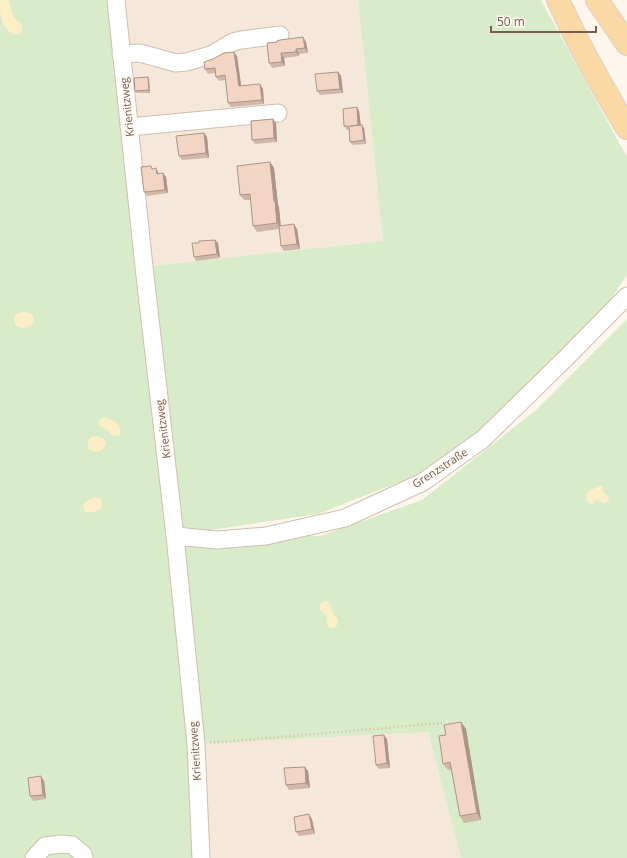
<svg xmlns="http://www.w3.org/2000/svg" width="627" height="858" viewBox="0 0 627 858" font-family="'Open Sans',sans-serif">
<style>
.residential{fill:#f5e8da}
.green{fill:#d8ecc9}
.sand{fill:#fcefc7}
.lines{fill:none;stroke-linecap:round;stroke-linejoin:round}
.minor-casing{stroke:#d1beb0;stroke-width:19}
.major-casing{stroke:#dad1cd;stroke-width:24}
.path{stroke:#d9b8a5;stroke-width:2.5;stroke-dasharray:1 3;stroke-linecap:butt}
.minor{stroke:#fff;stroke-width:17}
.major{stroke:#fbd9a5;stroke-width:22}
.wall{fill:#d1b7a8}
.shaded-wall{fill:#aa9588}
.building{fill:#f3d5c3;stroke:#aa9588}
.labels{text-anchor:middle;stroke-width:4;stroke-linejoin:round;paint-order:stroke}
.street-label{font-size:11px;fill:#7a5c4d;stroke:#fffaf3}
</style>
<rect width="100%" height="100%" fill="#fdf6ec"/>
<path class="residential" d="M121 0H358L383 241 150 266Z
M428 732 461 858H201L196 744Z"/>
<path class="green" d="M0 0H109L150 266 383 241 358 0H541L618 141 627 156V275L608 303 532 381 481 430 415 476 318 514 178 535 320 536 422 500 536 410 627 319V858H461L428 732 196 744 201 858H0Z"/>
<path class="sand" d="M0 0H9C10 5 11 12 14 17 18 23 27 24 20 34L14 35C0 25 0 16 0 0Z
M24 312 32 314C41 329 9 335 15 315L19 313Z
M103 417C113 419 122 424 120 434L118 436 112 435 108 430 99 426V421Z
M93 436C99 436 103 437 106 442 103 462 76 447 93 436Z
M601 485 603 487C602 494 605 493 609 497V500L607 502 603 503 597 499 595 500 594 503 592 504 589 503 587 501V493L598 486Z
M95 497 101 499 102 501V507C98 511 91 514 85 512 80 503 87 500 95 497Z
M325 601C332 603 330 605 332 611 332 614 336 616 338 619V624C336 627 330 631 327 625 326 622 328 618 325 615 322 610 318 611 320 604Z"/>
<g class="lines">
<g class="minor-casing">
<path id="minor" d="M116 0 144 267 175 536 196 744 201 858
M121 54 140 53 176 63 186 62 211 55 233 42 241 40 280 35
M129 127 278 113
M175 536 217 540 266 536 345 518 423 482 483 439 567 357 627 296
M34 858 45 846 61 844 72 845 83 854 84 858"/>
</g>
<g class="major-casing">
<path id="major" d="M558 0C578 44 602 87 627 128
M597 0 627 44"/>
</g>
<path class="path" d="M210 743 442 723"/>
<use href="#minor" class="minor"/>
<use href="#major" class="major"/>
</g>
<path class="wall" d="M303 37 306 42 308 53 299 54V56L284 58 285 66 272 68 269 63 277 42Z
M237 56 241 86 263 89 264 104 231 107 228 103 225 80 219 81 216 77 215 73 208 74 205 69Z
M338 72 341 76 343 93 320 95 317 91Z
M148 77 149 79 150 93H137L135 91Z
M357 107 359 111 361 125 364 128 366 144 353 145 350 142 349 130H347L344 126Z
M273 119 276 123 277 142 255 144 252 140Z
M204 133 207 137 209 158 182 160 179 156Z
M270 162 274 168 278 205 279 207 281 226 297 229 300 249 284 251 281 246 279 229 257 232 253 226 251 200H244L240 195Z
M153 169 158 172 159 174 166 177 168 193 147 196 144 192Z
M215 240 218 243 220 258 196 261 194 257 199 243Z
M461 722 466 729 481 820 464 823 460 816 452 770H448L443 764 446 735Z
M384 735 387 739 390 768 379 769 376 765Z
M308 771 310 788 289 790 286 785Z
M41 776 44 781 46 799 33 801 30 796Z
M312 819 315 834 299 836 296 832Z"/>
<path class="shaded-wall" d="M303 37 306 42 308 53 305 48Z
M296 49 299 54V56L296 52Z
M234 52 237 56 242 91 239 86Z
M281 53 284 58 285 66 282 62Z
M338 72 341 76 343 93 340 89Z
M148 77 149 79 150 93 149 90Z
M260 84 263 89 264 104 262 100Z
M357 107 359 111 361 128 358 125Z
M273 119 276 123 277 142 274 138Z
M362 125 364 128 366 144 364 140Z
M204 133 207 137 209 158 206 153Z
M270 162 274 168 278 205 279 207 281 229 277 223Z
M156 168 158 172 159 178 157 174Z
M163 173 166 177 168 193 165 190Z
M294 224 297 229 300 249 297 244Z
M215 240 218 243 220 258 217 254Z
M461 722 466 729 481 820 477 813Z
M384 735 387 739 390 768 387 763Z
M305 767 308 771 310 788 306 783Z
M41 776 44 781 46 799 43 795Z
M309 814 312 819 315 834 312 829Z"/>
<path class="building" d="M303 37 305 48 296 49V52L281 53 282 62 269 63 267 43 277 42V41L280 40Z
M234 52 239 86 260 84 262 100 228 103 225 75 216 77 215 68 205 69 204 62 213 59 224 53Z
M338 72 340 89 317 91 315 74Z
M148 77 149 90 135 91 134 78Z
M357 107 358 125 350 126 362 125 364 140 350 142 349 126H344L343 109Z
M273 119 274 138 252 140 251 121Z
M204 133 206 153 179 156 176 136Z
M270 162 274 201H275L277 223 253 226 250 194 240 195 237 166Z
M151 166 152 169 156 168 157 174 163 173 165 190 144 192 141 167Z
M294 224 297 244 281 246 279 226Z
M215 240 217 254 194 257 192 243H199V241Z
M461 722 477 813 460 816 450 762 443 764 439 736 446 735 444 725Z
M384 735 387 763 376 765 373 736Z
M305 767 306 783 286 785 284 768Z
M41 776 43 795 30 796 28 778Z
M309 814 312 829 296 832 294 817Z"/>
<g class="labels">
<g class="street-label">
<text transform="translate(127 107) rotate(-96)" y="4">Krienitzweg</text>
<text transform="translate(163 429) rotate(-97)" y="4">Krienitzweg</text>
<text transform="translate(440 468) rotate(-33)" y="4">Grenzstraße</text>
<text transform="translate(195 751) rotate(-94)" y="4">Krienitzweg</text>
</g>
</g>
<path d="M491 26v6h105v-6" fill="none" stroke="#7a5c4d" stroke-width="2"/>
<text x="497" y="26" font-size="12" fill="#7a5c4d" stroke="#fffaf3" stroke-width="3" paint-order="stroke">50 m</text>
</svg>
